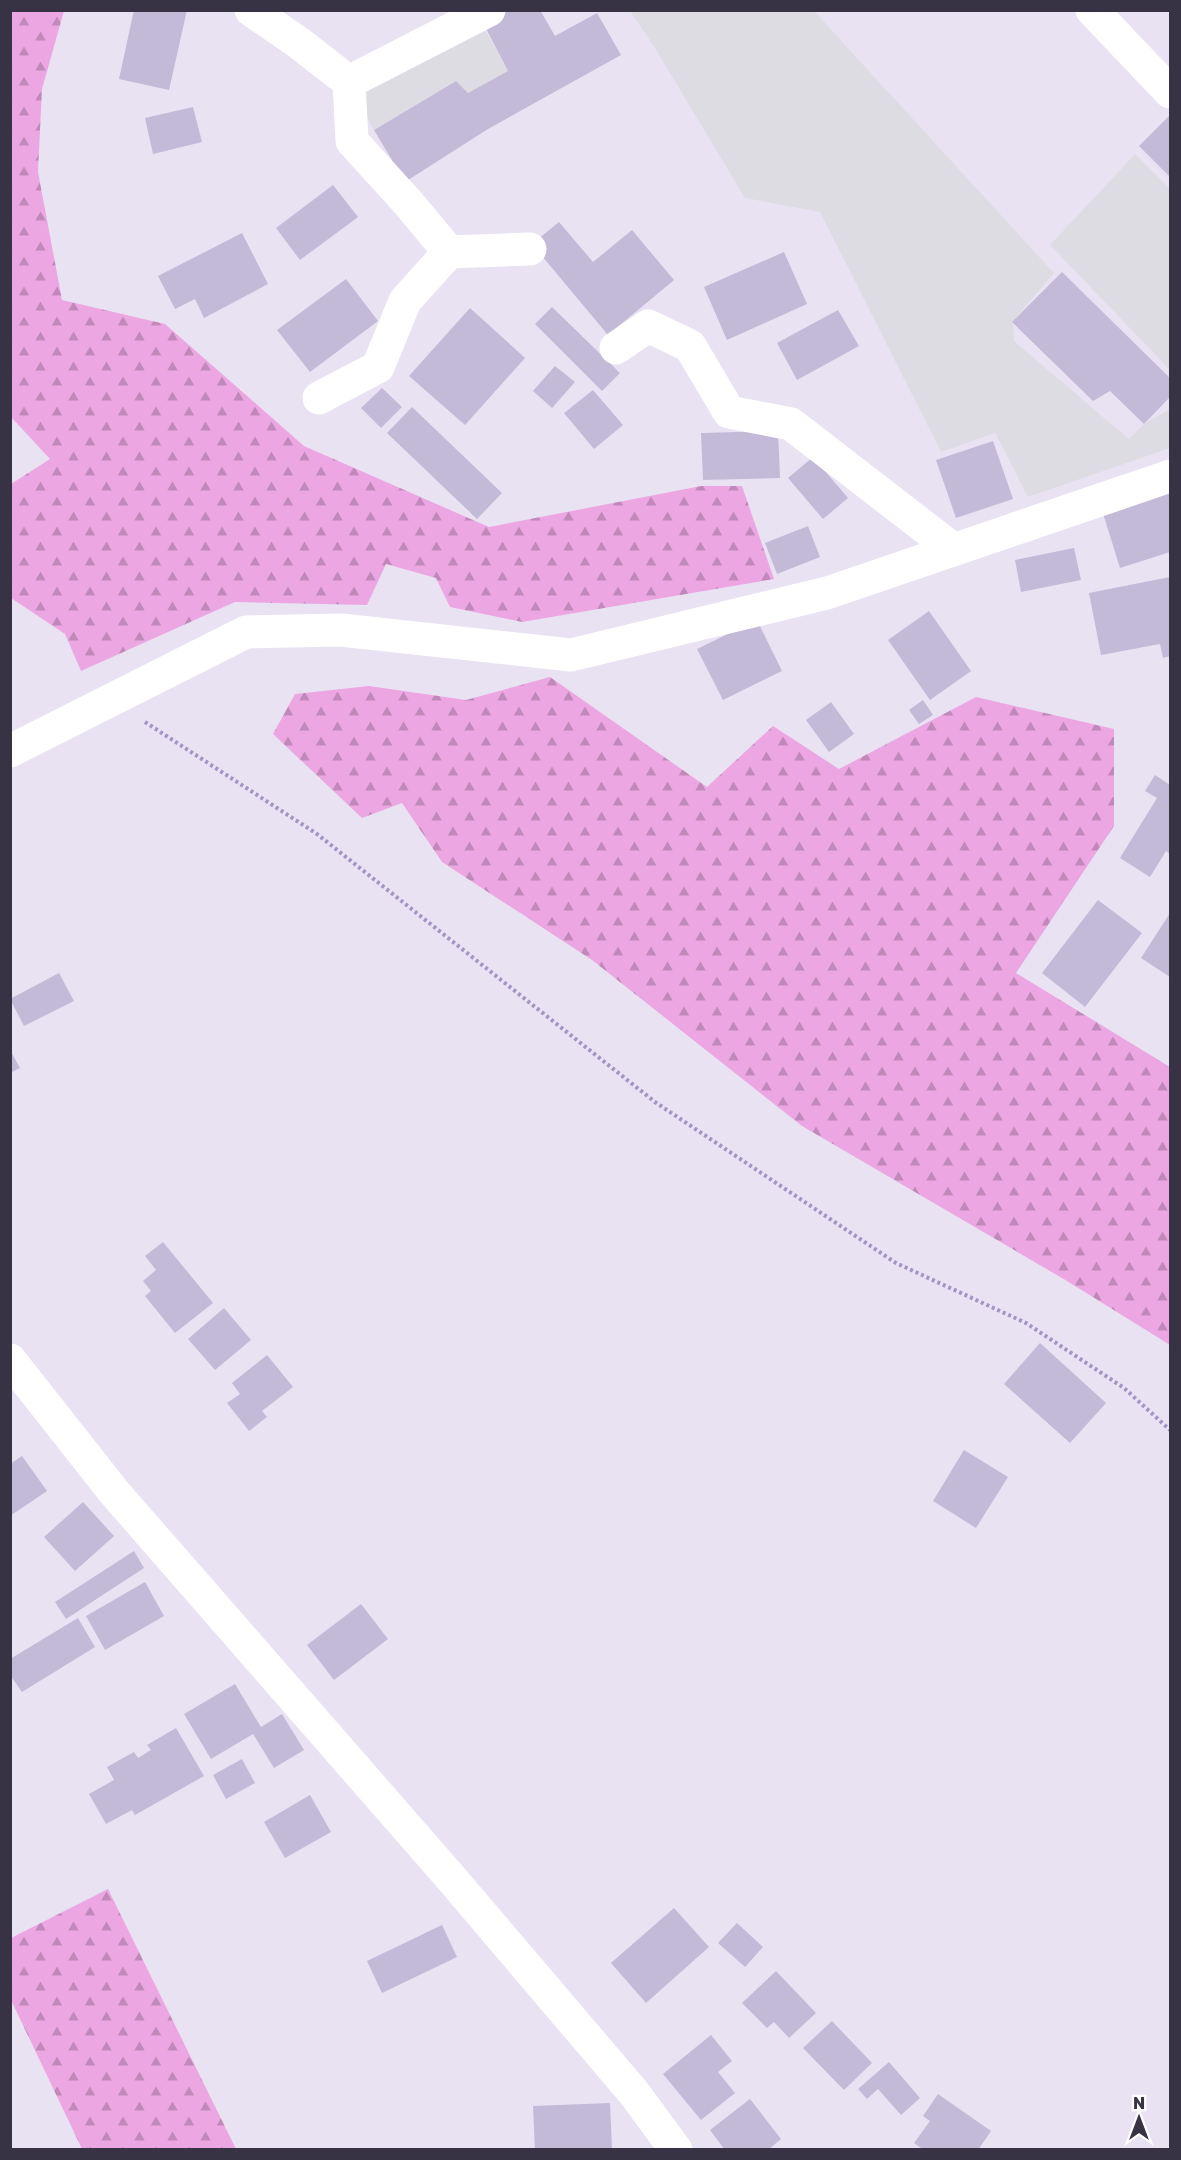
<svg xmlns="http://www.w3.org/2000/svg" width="1181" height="2160" viewBox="0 0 1181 2160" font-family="'Golos Text',sans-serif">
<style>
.forest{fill:url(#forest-firs)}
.parking{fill:#dedce3}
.building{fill:#c3bad8}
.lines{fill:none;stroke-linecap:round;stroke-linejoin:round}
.path{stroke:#a394c2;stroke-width:4;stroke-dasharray:3 3;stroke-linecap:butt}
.minor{stroke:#fff;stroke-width:33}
</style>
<defs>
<pattern id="forest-firs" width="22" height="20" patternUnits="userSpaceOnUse" patternTransform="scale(1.5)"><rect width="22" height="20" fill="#eca7e2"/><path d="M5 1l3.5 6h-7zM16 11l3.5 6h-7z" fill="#c089b9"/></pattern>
</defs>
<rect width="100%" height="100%" fill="#e9e2f3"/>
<path class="forest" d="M11 10 64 11 42 89 38 172 62 300 165 324 304 446 489 527 701 486H742L774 579 522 622 450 607 436 578 386 564 367 605 235 602 81 671 65 634 11 598V484L50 459 11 417Z
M550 677 707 787 773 726 839 769 976 697 1114 729V826L1016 973 1170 1067V1345L1067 1281 802 1126 592 960 442 862 402 803 362 818 273 734 295 694 369 686 466 700Z
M108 1889 236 2149H82L11 2000V1938Z"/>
<path class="parking" d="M630 11H814L1054 273 1013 321 1014 341 1129 439 1144 424 1170 409V448L1028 497 995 433 941 452 820 212 745 198 655 48Z
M478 17 508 71 468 93 455 81 374 130 349 82Z
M1135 154 1170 189V370L1050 245Z"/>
<path class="building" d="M134 10H187L169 90 119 79Z
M492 10H540L555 36 597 13 621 55 488 129 405 182 374 130 456 81 468 93 508 71 480 17Z
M193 107 202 142 153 154 145 118Z
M1170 115V177L1139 146Z
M333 185 358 217 300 260 276 228Z
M559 222 593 262 632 230 674 280 608 335 532 244Z
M242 233 268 284 204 318 195 299 175 309 158 276Z
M784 252 807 304 727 340 704 287Z
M1062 272 1170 378V397L1144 424 1110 391 1093 401 1012 322Z
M346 279 378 321 310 372 277 330Z
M552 307 620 373 602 391 535 324Z
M470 308 525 358 465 425 409 376Z
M838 310 859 346 797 380 777 343Z
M555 366 575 382 552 408 533 391Z
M382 388 402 407 381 428 361 408Z
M593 390 623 425 594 449 564 413Z
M412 407 502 493 477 519 387 433Z
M778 431 780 478 703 480 701 433Z
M993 441 1013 499 956 518 936 460Z
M813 457 848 498 823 519 788 478Z
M1170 489V552L1120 568 1102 510Z
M808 526 820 557 777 574 765 543Z
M1074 548 1081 580 1021 592 1015 560Z
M1170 577V656L1163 658 1160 644 1101 655 1089 593Z
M929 611 971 671 930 700 888 640Z
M757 620 782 671 723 700 697 649Z
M923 700 933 715 919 724 909 710Z
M831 702 854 734 829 752 806 720Z
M1155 775 1170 785V854L1166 851 1150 877 1120 858 1157 798 1145 791Z
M1098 900 1142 933 1085 1007 1042 973Z
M1170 913V977L1141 958Z
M59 973 74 1001 24 1026 10 999Z
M10 1050 20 1068 10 1073Z
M163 1242 213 1303 175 1333 145 1296 151 1291 143 1281 156 1270 145 1256Z
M224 1308 251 1340 215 1370 188 1339Z
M1040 1343 1106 1403 1070 1443 1004 1384Z
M267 1355 293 1387 262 1411 267 1417 249 1431 227 1403 240 1394 232 1383Z
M964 1450 1008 1477 976 1528 933 1501Z
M22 1456 47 1491 10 1516V1464Z
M83 1502 114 1536 75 1571 44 1537Z
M134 1551 144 1568 66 1619 55 1602Z
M145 1582 164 1616 105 1650 86 1616Z
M361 1604 388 1639 334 1680 307 1645Z
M78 1618 95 1647 22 1692 10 1675V1659Z
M235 1684 261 1727 282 1714 304 1750 274 1768 253 1734 211 1759 184 1714Z
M176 1728 204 1776 135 1815 132 1810 106 1824 89 1794 114 1780 107 1767 134 1752 138 1758 151 1750 147 1745Z
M242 1759 255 1783 226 1799 213 1775Z
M310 1795 331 1832 285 1858 264 1822Z
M674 1908 709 1947 646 2003 611 1963Z
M737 1923 763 1947 745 1967 718 1943Z
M442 1925 457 1957 382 1993 367 1961Z
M776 1971 816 2013 789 2038 774 2022 767 2028 742 2003Z
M832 2021 872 2063 844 2090 803 2048Z
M711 2035 732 2061 718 2072 735 2093 701 2120 663 2074Z
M889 2062 920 2098 901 2115 878 2089 867 2099 858 2089Z
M938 2094 991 2131 978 2150H924L914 2143 930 2121 923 2116Z
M750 2099 781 2139 768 2150H725L710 2130Z
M610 2103 612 2150H535L533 2106Z"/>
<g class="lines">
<path class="path" d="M145 722 317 834 655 1102 896 1263 1026 1323 1124 1388 1170 1430"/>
<path class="minor" d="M251 10 299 43 349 82 489 10
M1092 10 1170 92
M449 252 530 249
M616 348 648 326 690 346 729 412 791 424 954 550
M319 398 378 367 405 301 449 252 410 205 352 141 349 82
M10 751 246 632 341 630 571 655 827 593 1170 476
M10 1360 114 1492 451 1878 634 2093 676 2150"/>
</g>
<rect width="1181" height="2160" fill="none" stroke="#383245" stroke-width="24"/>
<g transform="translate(1139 2118)" stroke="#ffffff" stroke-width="4.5" paint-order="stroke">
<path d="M0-4.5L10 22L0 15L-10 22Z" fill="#383245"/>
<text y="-9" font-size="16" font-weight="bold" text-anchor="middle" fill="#383245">N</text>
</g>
</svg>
